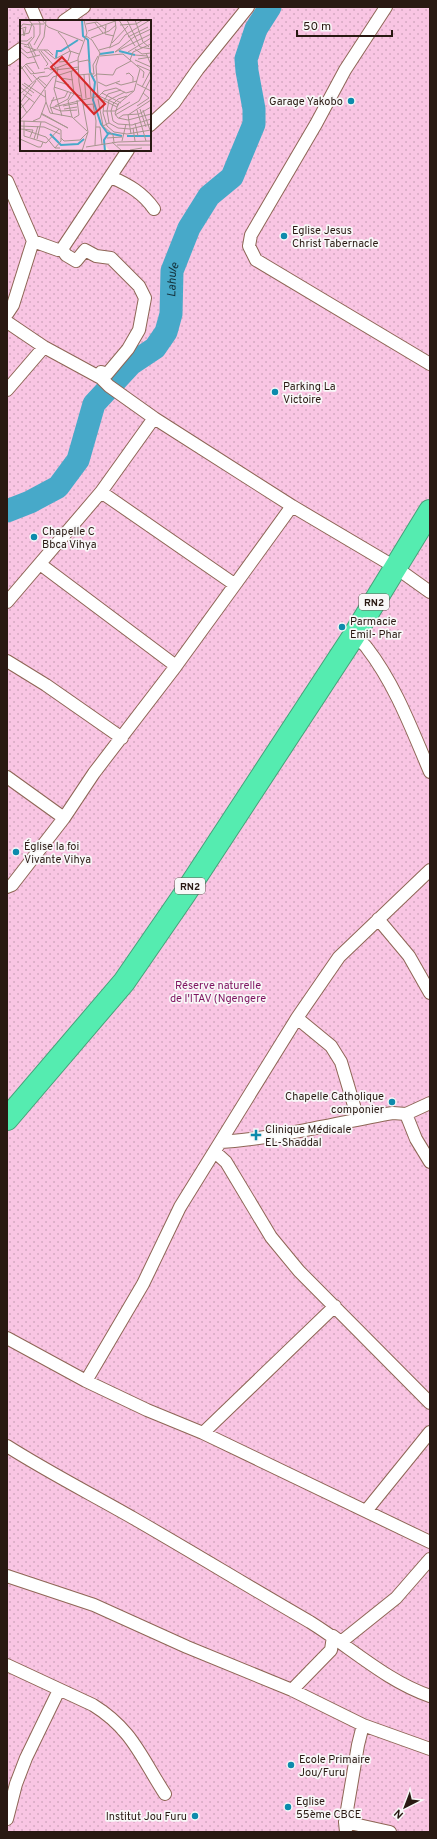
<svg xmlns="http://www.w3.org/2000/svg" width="437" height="1839" viewBox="0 0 437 1839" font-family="Overpass,sans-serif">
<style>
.park{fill:url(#park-dots);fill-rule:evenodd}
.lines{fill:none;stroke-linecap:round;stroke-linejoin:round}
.river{stroke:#47a9c9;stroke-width:23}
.street-casing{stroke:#8e6655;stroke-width:14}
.highway-casing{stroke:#46a279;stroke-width:24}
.street{stroke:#fff;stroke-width:12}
.highway{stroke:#55ecb0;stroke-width:22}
.poi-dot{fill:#0c8bac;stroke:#f8f8f8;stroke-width:1.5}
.labels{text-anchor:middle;stroke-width:3.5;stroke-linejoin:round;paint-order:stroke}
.shield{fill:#f8f8f8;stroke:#675c57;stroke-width:1}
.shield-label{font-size:10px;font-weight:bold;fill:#291912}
.poi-label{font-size:11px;fill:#291912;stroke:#f8f8f8;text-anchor:start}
.park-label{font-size:11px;fill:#7e1360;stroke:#f8f8f8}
.water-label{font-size:12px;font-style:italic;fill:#14323c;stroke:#f8f8f8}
.inset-river{fill:none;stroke:#47a9c9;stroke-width:2}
.inset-road{fill:none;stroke:#a6958d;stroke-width:1}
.view{fill:#d62828;fill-opacity:0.15;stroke:#d62828;stroke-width:2}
.inset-edge{fill:none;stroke:#291912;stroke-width:2}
</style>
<defs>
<pattern id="park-dots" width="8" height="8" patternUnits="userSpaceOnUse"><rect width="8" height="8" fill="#f9c5e3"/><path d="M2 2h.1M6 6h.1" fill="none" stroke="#d5a9c2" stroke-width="1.8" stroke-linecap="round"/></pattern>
</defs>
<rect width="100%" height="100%" fill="#f9e7df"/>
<path class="park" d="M7 7H430V1832H7ZM21 21H150V150H21Z"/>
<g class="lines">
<path class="river" id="s1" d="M7 511 30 502 58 487 78 460 94 404 131 364 155 348 166 332 171 314 172 271 189 228 209 196 232 177 254 124V109L247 71 246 59 256 29 270 7"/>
<g class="street-casing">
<path id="street" d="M31 7 37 21
M386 7 345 70 316 124 251 235 249 246 256 260 430 364
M64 21 84 7
M7 59 21 49
M150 125 174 103 198 69 248 7
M111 177C129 185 143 193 154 209
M7 181 33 241 13 305 7 314
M33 241 58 250 62 249 128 150
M62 249 66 255 76 261 85 250 96 256 111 258 139 286 145 298 139 330 128 349 107 374 101 372 98 376
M7 322 44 347 101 378 109 386 154 418 292 506 395 567 430 592
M7 390 44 347
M101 492 234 584
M40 564 176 666
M7 602 101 492 154 418
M353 637C357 640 364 643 367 648 395 684 412 730 430 772
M7 661 46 685 122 738
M7 777 64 818
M7 887 12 885 64 818 94 773 176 666 292 506
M378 919 409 956 430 993
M297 1018 331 1046 341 1062 358 1119
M406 1114 416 1139 430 1162
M221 1142C279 1138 335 1123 393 1113L406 1114 430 1103
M215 1152 226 1162 271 1237 299 1271 430 1403
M7 1338 86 1381 147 1410 203 1433 430 1542
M86 1381 143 1284 180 1207 297 1018 339 957 430 870
M203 1433 335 1306
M7 1446C48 1472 91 1494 133 1518 192 1552 251 1588 310 1622 349 1646 386 1681 430 1696
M366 1511 430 1432
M7 1576 94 1605 187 1647 292 1690 363 1725 430 1749
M7 1665 93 1705C132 1729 141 1757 165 1794
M292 1690 331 1650 333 1636 341 1642 396 1598 430 1559
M7 1819 16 1784 26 1758 59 1690
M345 1822 390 1832
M346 1832 345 1822 358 1745 363 1725"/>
</g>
<g class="highway-casing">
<path id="highway" d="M7 1119 124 982 184 895 353 637 430 511"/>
</g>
<use href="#street" class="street"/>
<use href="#highway" class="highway"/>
</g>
<g class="poi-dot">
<circle cx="351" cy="101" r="4"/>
<circle cx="284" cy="236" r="4"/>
<circle cx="275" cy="392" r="4"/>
<circle cx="34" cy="537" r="4"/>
<circle cx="342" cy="627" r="4"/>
<circle cx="16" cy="852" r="4"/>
<circle cx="392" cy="1102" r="4"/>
<path d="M254 1129h4v4h4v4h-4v4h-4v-4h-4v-4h4z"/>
<circle cx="291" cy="1765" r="4"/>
<circle cx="288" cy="1807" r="4"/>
<circle cx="195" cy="1816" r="4"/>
</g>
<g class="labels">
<g class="shield">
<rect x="359" y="594" width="30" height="16" rx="3"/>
<rect x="175" y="878" width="30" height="16" rx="3"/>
</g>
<g class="shield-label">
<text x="374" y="606">RN2</text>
<text x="190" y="890">RN2</text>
</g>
<g class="poi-label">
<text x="343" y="105" text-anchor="end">Garage Yakobo</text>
<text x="292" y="234">Eglise Jesus<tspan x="292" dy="13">Christ Tabernacle</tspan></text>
<text x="283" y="390">Parking La<tspan x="283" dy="13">Victoire</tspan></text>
<text x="42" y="535">Chapelle C<tspan x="42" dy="13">Bbca Vihya</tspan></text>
<text x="350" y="625">Parmacie<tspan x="350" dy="13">Emil- Phar</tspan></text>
<text x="24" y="850">Église la foi<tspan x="24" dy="13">Vivante Vihya</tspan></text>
<text x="384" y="1100" text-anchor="end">Chapelle Catholique<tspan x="384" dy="13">componier</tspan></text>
<text x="265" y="1133">Clinique Médicale<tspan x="265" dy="13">EL-Shaddal</tspan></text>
<text x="299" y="1763">Ecole Primaire<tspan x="299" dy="13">Jou/Furu</tspan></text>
<text x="296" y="1805">Eglise<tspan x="296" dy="13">55ème CBCE</tspan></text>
<text x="187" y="1820" text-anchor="end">Institut Jou Furu</text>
</g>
<g class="park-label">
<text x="218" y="989">Réserve naturelle<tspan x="218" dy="13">de l'ITAV (Ngengere</tspan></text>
</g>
<g class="water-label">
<text dy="4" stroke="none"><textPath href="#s1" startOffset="304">Lahule</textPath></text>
</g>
</g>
<g transform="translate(20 20)">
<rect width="131" height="131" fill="#f9e7df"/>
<path d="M0 0H131V131H90L85 125V131H0Z" fill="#f9c5e3"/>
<path d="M38 13 49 15 56 19 43 29 37 24Z" fill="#f9c5e3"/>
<path class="inset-river" d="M62 0 63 16 68 20 70 52 75 62 73 80 81 104 88 114 84 120 85 131M99 31 115 35M80 34 94 32M36 38 37 31H41L58 20M88 113 102 116M30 114 41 125 58 124 64 119M107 116H131"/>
<path class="inset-road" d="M22 0 28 7 63 21M99 0 115 26M102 0H107L120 27 131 29M115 0 123 22 129 27M75 3 83 13M66 4 77 2 86 10M86 5 85 14 94 16M100 5 116 4 123 0M0 8 3 4 12 5M0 9 6 7 4 16 3 9M68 11 98 0M38 12 45 20 50 31M1 15 9 13 12 4H24M66 16 72 20 80 33 76 46 78 76M108 17 128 7M71 18 89 11 96 5M0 21H7L12 17M9 22 16 36M0 23 7 25 14 17V7L9 0M92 23 108 6M8 24 19 49M14 25 20 14V3L18 0M4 26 16 30H28L33 35M0 27 7 33 16 30M89 28 99 23 105 15 130 0M17 29 24 17 26 0M115 29 122 34 131 33M24 30 35 39 50 31 59 34M79 30 90 27 96 8 95 0M0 31 8 38 20 35M19 31 28 44 26 46M21 31 36 48M95 32 131 14M95 32 114 17 131 9M108 32 131 18M126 33 131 45M115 35 127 36M80 36 103 34 124 52 123 58M118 39 131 37M110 40 113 32 131 24M115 40 131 47M39 42 48 41 51 31M58 42 68 40 70 43M6 44 14 53M0 45 12 62M117 45 131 51M5 46 11 54 25 52M38 48 34 69 42 96M24 49 28 48 31 50 58 40M120 49 114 71 98 84 95 94 98 98 108 100 131 94M0 50 6 44 16 42M51 51 54 73M69 54H74L73 45 78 36M106 54 109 53 113 57V62M13 55 25 68M59 55 69 54 71 77M64 55 66 78M73 57 77 54 93 55 96 49 111 41M18 58 27 66M41 58 53 60M36 61 49 65M78 62 86 66 100 61M4 63 25 77M96 63 101 65 117 61M2 64 14 73M117 64 131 71M0 67 12 76M34 67 61 76M122 67 131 50M101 70 88 74 84 81 83 93 87 106 94 112 107 114 131 110M84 71 96 68 106 73 113 71M82 73 101 83M0 74 19 57 28 56 35 50 59 47M3 74 15 83M79 76 99 85M77 77 97 87M78 79 83 106 93 115 94 122M31 81 45 77 48 71M0 82 7 93M26 82 30 93 52 97 67 111M0 83 16 61M63 85 73 84 76 101 75 125M35 86 48 79 51 72M43 86 58 83M117 86 129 78 123 73M30 88 79 76 84 71M33 88 41 91 57 90M0 89 10 78M44 89 57 87M120 89 126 107M117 90 126 121M123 90 130 110M83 91H95L110 82M21 93 48 108M21 94 48 108M33 94 30 86 34 77M95 95 119 81 131 58M108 95 131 80M108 95 111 114M52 97 48 81 54 74M54 98 59 95 57 80M99 98 103 95 119 94 131 87M0 100 10 89 33 57 58 49M0 101 25 102 41 110V121L35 128M4 101V116L26 123 39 109M13 101 20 98 26 82 25 70M93 101 98 104 112 105 131 99M93 101 91 91 93 84 98 79 107 76M89 103 87 91 89 80 105 72M115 103 118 116M0 106 24 107 40 114M83 106 89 103 98 108 110 109 131 104M76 107H80L82 124M113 108 115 121M0 109 13 110 10 117M5 110 26 117 35 128H40M41 118 44 121 60 120 68 112M87 118 102 117M0 119 18 127H21L23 122M14 119 18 106M17 119 21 102M102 121 106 104M92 122 102 131M97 125H131M66 127 98 122 131 121M41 130H62M110 130 122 128M62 131 68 112 59 62 58 38 67 13 64 0"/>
<path class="view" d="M42 37 85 84 74 94 31 47Z"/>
<rect width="131" height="131" class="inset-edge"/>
</g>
<rect width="437" height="1839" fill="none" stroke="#291912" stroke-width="16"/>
<g transform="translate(405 1807) rotate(222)" stroke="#f8f8f8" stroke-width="3" paint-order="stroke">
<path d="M0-3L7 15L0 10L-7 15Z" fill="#291912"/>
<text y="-6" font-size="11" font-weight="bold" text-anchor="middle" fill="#291912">N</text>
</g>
<path d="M297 30v6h95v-6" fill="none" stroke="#291912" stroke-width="2"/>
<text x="303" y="30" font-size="12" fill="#291912" stroke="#f8f8f8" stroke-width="3" paint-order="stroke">50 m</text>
</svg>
